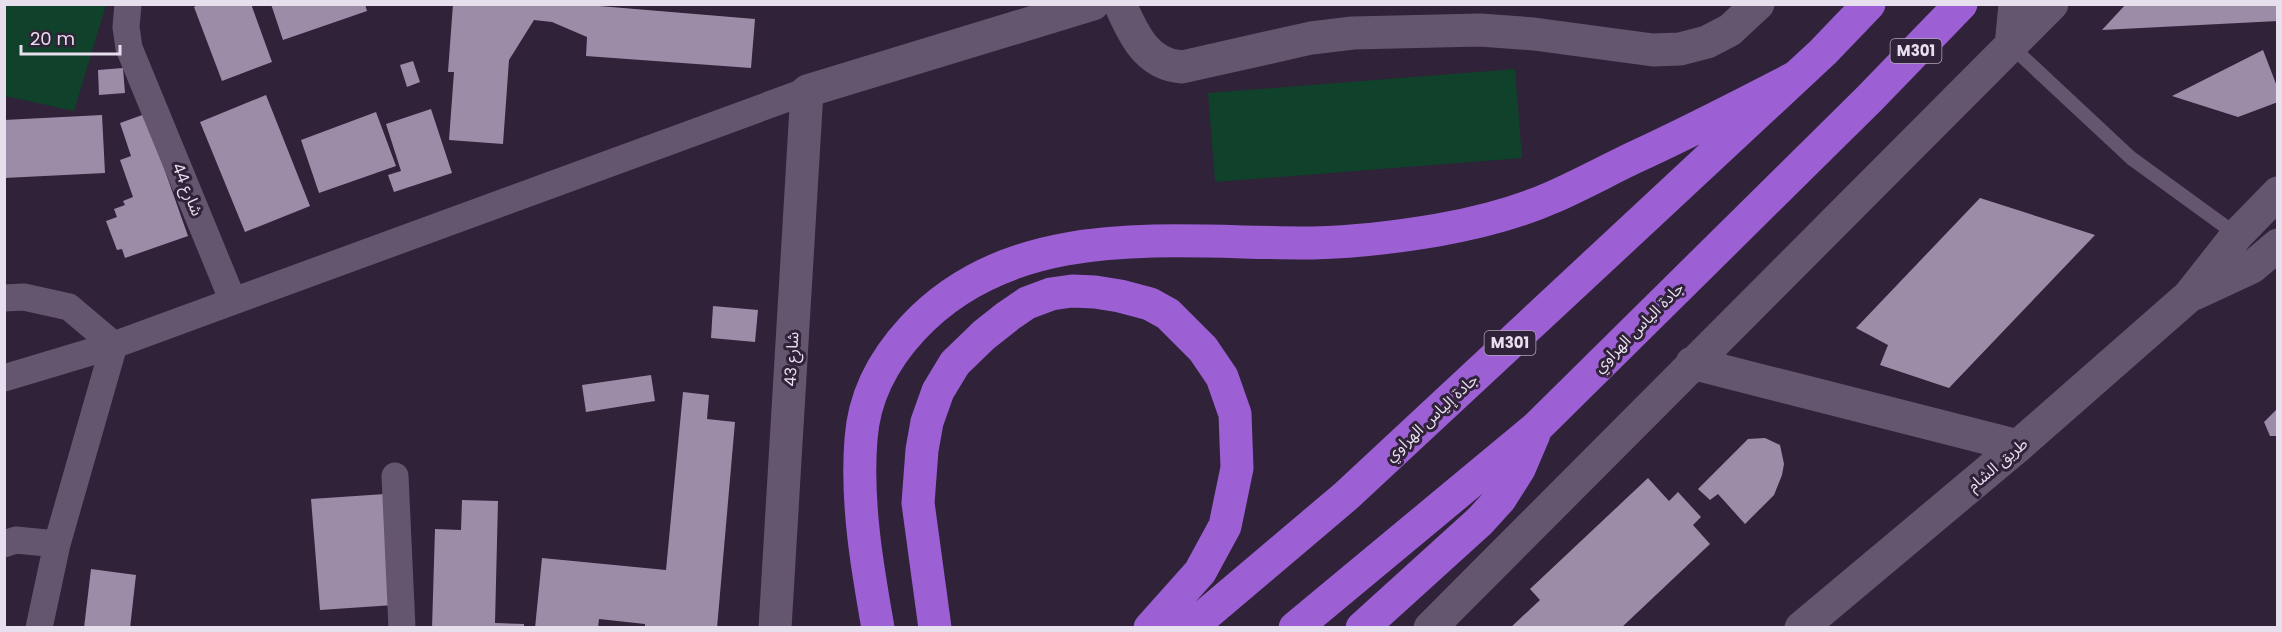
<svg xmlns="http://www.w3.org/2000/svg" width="2282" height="632" viewBox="0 0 2282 632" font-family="Poppins,'Noto Sans Arabic',sans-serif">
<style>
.green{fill:#10412a}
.building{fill:#9d8ca8}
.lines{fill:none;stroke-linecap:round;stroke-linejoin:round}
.service{stroke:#655670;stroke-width:14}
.minor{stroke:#655670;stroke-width:27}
.tertiary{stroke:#655670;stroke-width:33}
.secondary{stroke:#655670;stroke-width:33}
.motorway{stroke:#9c60d4;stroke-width:33}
.labels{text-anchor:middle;stroke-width:6;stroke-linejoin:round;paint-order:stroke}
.shield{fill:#302239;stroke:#b1a6b8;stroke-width:1.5}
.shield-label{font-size:15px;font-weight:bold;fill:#e8dfee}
.street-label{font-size:16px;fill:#e8dfee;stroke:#302239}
</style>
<rect width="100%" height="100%" fill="#302239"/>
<path class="green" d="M5 4 106 5 74 111 5 96Z
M1515 69 1522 158 1215 182 1208 93Z"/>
<path class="building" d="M200 4H251L272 62 222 81 194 7Z
M271 4H365L367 11 283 40Z
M453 4H575L755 19 751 68 586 56 587 37 552 22 534 20 509 60 503 144 449 140 454 72H448Z
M2126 4H2278V21L2102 30Z
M2263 50 2278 89V102L2238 117 2172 96Z
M413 61 420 82 407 87 400 65Z
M123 68 125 93 99 95 98 70Z
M266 95 310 206 245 232 200 122Z
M431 109 452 173 394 192 388 175 401 171 386 124Z
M376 112 396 166 319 193 301 140Z
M145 114 188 236 125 258 122 249 117 250 106 221 117 217 114 209 125 205 123 201 133 197 120 160 131 156 120 123Z
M102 115 105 173 4 178V120Z
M1980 198 2095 235 1949 388 1880 365 1888 345 1856 328Z
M713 306 758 310 755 342 711 338Z
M651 375 655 401 586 412 582 385Z
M683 392 709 395 707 419 735 422 717 628H645V624L599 619 598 628H535L542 558 666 570Z
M2278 408V436H2270L2264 422Z
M1765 438 1780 445 1784 464 1782 475 1774 495 1745 524 1718 494 1710 500 1698 489 1748 439Z
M1648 478 1669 501 1678 492 1701 517 1693 525 1710 544 1621 628H1510L1540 600 1530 589Z
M385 494 394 605 320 610 311 499Z
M462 500 498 501 495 623 524 624V628H432L435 529 461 530Z
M91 569 136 575 130 628H84Z"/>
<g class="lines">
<path class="service" d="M2011 46 2131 158 2237 235"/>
<path class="minor" d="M128 4 126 27 129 48 233 301
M4 298 24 297 69 307 114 345 57 544 39 628
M4 378 114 345 807 91
M395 476 402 628
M4 544 16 540 57 544"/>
<path class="tertiary" d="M1120 4C1133 34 1147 65 1182 67L1311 38 1353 33 1480 30 1534 34 1653 50 1680 49 1707 42 1730 30 1758 4
M2011 46 2015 4
M1692 363 2018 446
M775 628 807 91 1093 4
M1430 628 2052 4"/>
<path class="secondary" d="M2194 294 2252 267 2278 245
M1801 628 2018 446 2189 296 2237 235 2278 193"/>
<path class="motorway" d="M878 628C867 566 856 502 861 439 864 396 884 359 913 328 1016 217 1177 244 1313 243 1355 242 1397 237 1438 230 1477 223 1517 213 1553 197 1580 185 1606 171 1633 158 1688 133 1742 105 1796 77
M935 628 918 503 922 450 927 422 938 391 955 363 984 335 1008 316 1027 303 1051 294 1072 291 1095 292 1120 296 1150 304 1168 314 1203 349 1222 377 1235 414 1237 468 1225 526 1200 572 1150 628
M1190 628 1346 496 1823 52 1869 4
M1295 628 1537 427 1870 98 1961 4
M1362 628 1480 521 1500 499 1519 469 1534 434"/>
</g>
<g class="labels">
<g class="shield">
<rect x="1890.5" y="39" width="51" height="24" rx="4.5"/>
<rect x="1484.5" y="331" width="51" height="24" rx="4.5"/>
</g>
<g class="shield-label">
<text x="1916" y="56">M301</text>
<text x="1510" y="348">M301</text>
</g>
<g class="street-label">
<text transform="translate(188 189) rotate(68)" y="6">شارع 44</text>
<text transform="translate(1638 327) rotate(-45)" y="6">جادة الياس الهراوي</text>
<text transform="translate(791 359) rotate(-87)" y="6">شارع 43</text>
<text transform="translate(1431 417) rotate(-43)" y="6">جادة إلياس الهراوي</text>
<text transform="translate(1997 464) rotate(-40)" y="6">طريق الشام</text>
</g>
</g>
<rect width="2282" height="632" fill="none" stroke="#e8dfee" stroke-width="12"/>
<path d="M21 45v9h99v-9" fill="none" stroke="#e8dfee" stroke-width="3"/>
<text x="30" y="45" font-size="18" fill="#e8dfee" stroke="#302239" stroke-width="4.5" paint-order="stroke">20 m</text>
</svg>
